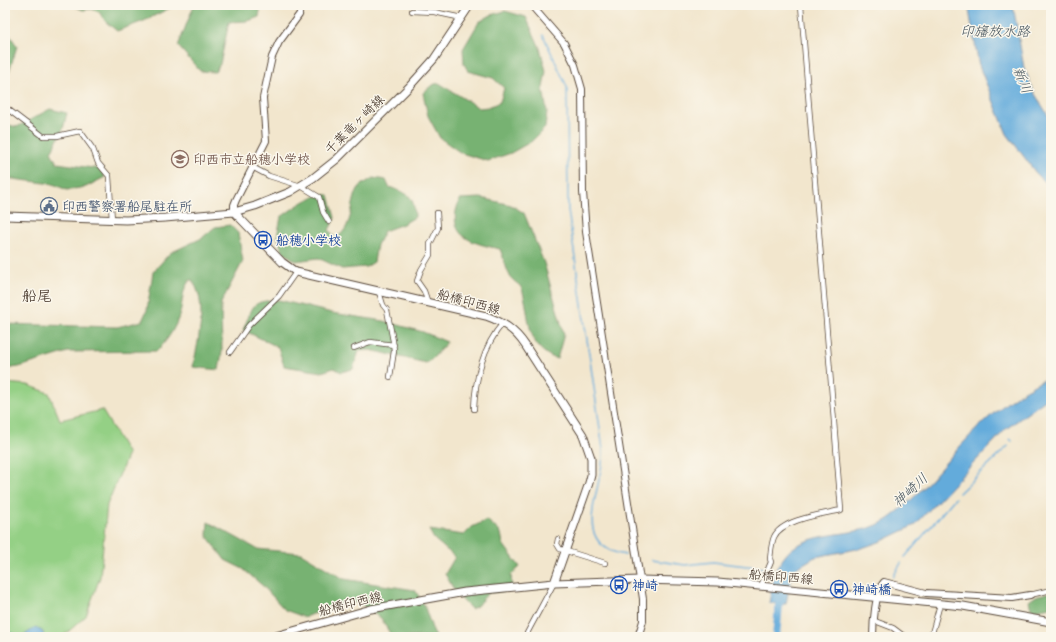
<svg xmlns="http://www.w3.org/2000/svg" width="1056" height="642" viewBox="0 0 1056 642" font-family="Mali,'Klee One',sans-serif">
<style>
.green{fill:#94d085;stroke:#687d52}
.forest{fill:#77b272;stroke:#596e48}
.water{fill:#64abdb;stroke:#506a7c}
.lines{fill:none;stroke-linecap:round;stroke-linejoin:round}
.stream{stroke:#64abdb;stroke-width:1.5}
.river{stroke:#64abdb;stroke-width:8}
.street-casing{stroke:#564638;stroke-width:6}
.secondary-casing{stroke:#564638;stroke-width:8}
.primary-casing{stroke:#564638;stroke-width:9}
.street{stroke:#fff;stroke-width:4.5}
.secondary{stroke:#fff;stroke-width:6}
.primary{stroke:#fff;stroke-width:7}
.labels{text-anchor:middle;stroke-width:3;stroke-linejoin:round;paint-order:stroke}
.street-label{font-size:13px;fill:#3b2a1e;stroke:#fbf7ec}
.education-label{font-size:13px;font-weight:bold;fill:#785e54;stroke:#fbf7ec;text-anchor:start}
.service-label{font-size:13px;font-weight:bold;fill:#4e5e75;stroke:#fbf7ec;text-anchor:start}
.transit-label{font-size:13px;font-weight:bold;fill:#164399;stroke:#fbf7ec;text-anchor:start}
.water-label{font-size:14px;font-style:italic;fill:#495760;stroke:#fbf7ec}
.quarter-label{font-size:15px;fill:#3b2a1e;stroke:#fbf7ec}
</style>
<rect width="100%" height="100%" fill="#fbf7ec"/>
<filter id="ink" filterUnits="userSpaceOnUse"><feTurbulence type="fractalNoise" baseFrequency=".025" numOctaves="2"/><feDisplacementMap in="SourceGraphic" scale="8" xChannelSelector="R" yChannelSelector="G"/><feConvolveMatrix kernelMatrix="1 2 1 2 8 2 1 2 1" color-interpolation-filters="sRGB"/></filter>
<filter id="wash" filterUnits="userSpaceOnUse"><feTurbulence type="fractalNoise" baseFrequency=".012" numOctaves="4" result="noise"/><feDisplacementMap in="SourceGraphic" scale="16" xChannelSelector="R" yChannelSelector="G"/><feGaussianBlur stdDeviation="0.9" result="paint"/><feColorMatrix in="noise" values="0 0 0 0 0 0 0 0 0 0 0 0 0 0 0 0 0 1.4 0 .05"/><feComposite in="paint" operator="in"/></filter>
<g filter="url(#wash)">
<rect width="100%" height="100%" fill="#f2e6cd"/>
<path class="green" d="M5 383 28 385 49 393 60 420 102 410 128 454 107 505 100 577 86 616 62 637H5Z"/>
<path class="forest" d="M72 5H176L144 21 117 31 106 22 99 12 92 9 83 10Z
M194 5H261L259 17 248 21 229 22 220 64 215 72 200 71 178 46Z
M505 11 526 17 540 48 546 71 543 88 547 112 545 128 532 141 511 153 488 161 461 153 440 138 428 116 423 93 432 85 439 83 479 108 488 107 500 102 504 88 493 78 468 71 464 64 463 49 479 22 491 15Z
M5 28 17 46 5 85Z
M50 109 67 113 63 129 51 152 57 163 100 169 105 177 86 187 67 190 53 184 5 178V124L17 127Z
M373 178 386 180 389 187C409 194 414 195 415 217L403 224 384 231 377 245 374 262 366 267 342 269 318 258 296 261 283 252 277 236 281 217C294 208 312 193 329 195L335 218 329 230 335 238C353 230 350 204 358 189 361 184 369 181 373 178Z
M481 198 511 205 524 213 544 263 564 334 557 359C524 348 531 315 522 289 520 284 514 282 511 278 506 270 504 258 500 249 471 243 444 236 460 199Z
M230 225 238 233 243 261 221 303 222 352 219 370 193 367C198 341 209 301 191 279 180 290 184 305 178 319 174 330 166 342 157 351L68 352 19 367 5 369V324L117 327 142 321 147 310 153 272 170 253 202 238 215 227Z
M279 300 332 313 384 321 423 332 447 342 434 357 426 363 370 350 359 351 353 369 341 372 334 368 322 372 284 366 278 347 243 330C254 305 250 301 279 300Z
M487 520 501 533 503 544 520 567 511 575 512 590 488 593 477 606 471 609 456 593 445 574 455 557 434 539 429 530 464 535 472 527Z
M208 522 257 549 301 553 344 579 415 590 424 605 435 637H392L381 618 358 602 344 604 304 617 285 610 263 586 243 569 225 560 207 536Z
M1051 592V607L1034 610 1031 609 1029 601 1036 596Z"/>
<path class="water" d="M968 5H1013L1024 68 1035 94 1051 120V188L1036 173 1007 134 979 66Z
M1051 376V396L1006 429 915 525 882 541 862 548 815 557 795 569 791 578 786 604 769 603 774 576 770 572 771 570 776 569C781 562 786 553 793 548 821 529 861 538 888 519 923 495 952 451 984 422 1004 403 1027 388 1051 376Z
M36 627 43 632 44 637H5V633L7 632 23 636Z"/>
<g class="lines">
<path class="stream" d="M543 35 567 87 568 210 603 449C605 487 566 544 625 555
M1010 439 1012 441
M959 493 1008 446
M905 557 955 498
M652 560 685 565 713 562 764 568
M893 577 901 563"/>
<path class="river" d="M776 637 780 594"/>
</g>
</g>
<g filter="url(#ink)">
<g class="lines">
<g class="street-casing">
<path id="street" d="M412 11 434 12 462 18
M299 15 303 5
M5 107 43 136H57L80 131 93 149 98 163 109 176 112 220
M254 168 269 176 301 186 319 197 323 212 329 222
M379 292 383 305 387 310 393 341 394 351 390 377
M428 303 424 291 417 281 421 270 430 255V244L438 228 437 213
M354 348 370 342 394 345
M230 352 249 325 279 296 296 272
M474 409C475 379 483 346 503 323
M558 539 557 544 560 549 605 563
M761 586 771 562 770 559C771 552 771 544 774 537 782 519 824 514 841 510L801 5
M1030 595 1051 590
M875 621 893 628 905 637
M525 637 554 583
M931 637 940 604"/>
</g>
<g class="secondary-casing">
<path id="secondary" d="M531 5 564 43 575 65 582 89 583 192 586 232 643 599V621L638 637
M234 212V205L236 200 266 141 263 98 272 57 279 42 299 15
M873 637C873 624 875 591 884 582L926 593 1012 598 1030 595"/>
</g>
<g class="primary-casing">
<path id="primary" d="M234 212 282 262 296 272 486 316C503 322 515 330 525 345L583 435 591 458V475L589 483 554 583
M5 216 126 220 165 218 234 212 255 206 290 192 313 178 337 159 408 88 434 59 470 5
M272 637 371 609 465 592 554 583 640 580 718 582 963 606 1051 622"/>
</g>
<use href="#street" class="street"/>
<use href="#secondary" class="secondary"/>
<use href="#primary" class="primary"/>
</g>
</g>
<defs>
<g id="school-ring" transform="scale(0.9)"><circle r="9.5" fill="#fbf7ec" stroke="#8d6e63" stroke-width="1.5"/><path d="M0-5L7-2L0 1L-7-2ZM-4 1L0 2.5L4 1V4Q0 6-4 4Z" fill="#8d6e63"/></g>
<g id="civic-ring" transform="scale(0.9)"><circle r="9.5" fill="#fbf7ec" stroke="#5c6f8a" stroke-width="1.5"/><path d="M-.6-6.5H3V-4.5H.6V-3L4-1V1h2V6H-6V1h2V-1L-.6-3ZM-1.2 2.5V6h2.4V2.5Z" fill="#5c6f8a"/></g>
<g id="bus-ring" transform="scale(0.9)"><circle r="9.5" fill="#fbf7ec" stroke="#1a4fb4" stroke-width="1.5"/><path d="M-5-6H5V4H4V6H2V4H-2V6H-4V4H-5ZM-3.5-4V0h7V-4ZM-3.5 1.2v1.5H-2V1.2ZM2 1.2v1.5H3.5V1.2Z" fill="#1a4fb4"/></g>
</defs>
<g fill-rule="evenodd">
<use href="#school-ring" x="180" y="159"/>
<use href="#civic-ring" x="49" y="206"/>
<use href="#bus-ring" x="263" y="240"/>
<use href="#bus-ring" x="619" y="585"/>
<use href="#bus-ring" x="839" y="589"/>
</g>
<g class="labels">
<g class="street-label">
<text transform="translate(354 124) rotate(-45)" y="5">千葉竜ヶ崎線</text>
<text transform="translate(469 301) rotate(15)" y="5">船橋印西線</text>
<text transform="translate(781 576) rotate(5)" y="5">船橋印西線</text>
<text transform="translate(350 603) rotate(-14)" y="5">船橋印西線</text>
</g>
<g class="education-label">
<text x="193" y="164">印西市立船穂小学校</text>
</g>
<g class="service-label">
<text x="62" y="211">印西警察署船尾駐在所</text>
</g>
<g class="transit-label">
<text x="276" y="245">船穂小学校</text>
<text x="632" y="590">神崎</text>
<text x="852" y="594">神崎橋</text>
</g>
<g class="water-label">
<text x="995" y="36">印旛放水路</text>
<text transform="translate(1023 80) rotate(68)" y="5">新川</text>
<text transform="translate(910 490) rotate(-43)" y="5">神崎川</text>
</g>
<g class="quarter-label">
<text x="37" y="301">船尾</text>
</g>
</g>
<rect width="1056" height="642" fill="none" stroke="#fbf7ec" stroke-width="20"/>
</svg>
